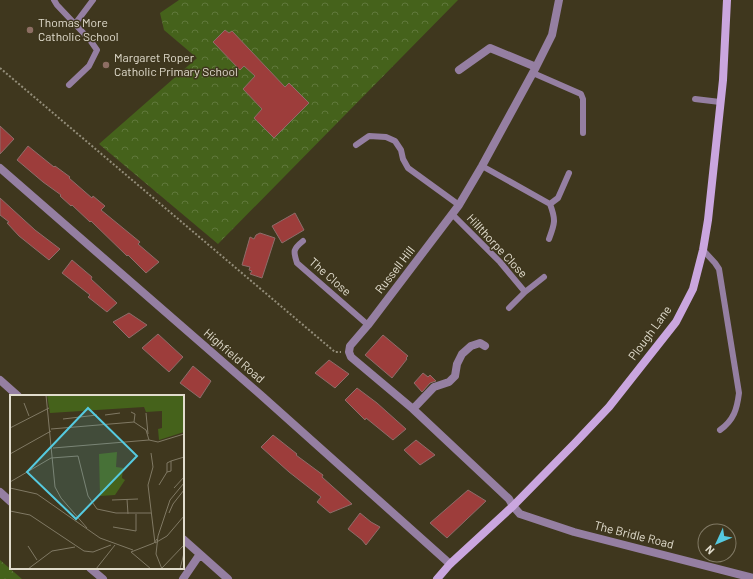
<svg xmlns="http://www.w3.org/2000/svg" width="753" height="579" viewBox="0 0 753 579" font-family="Barlow,sans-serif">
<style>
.park{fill:url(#park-crowns)}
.building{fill:#9d3d3b;stroke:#8d6d6a}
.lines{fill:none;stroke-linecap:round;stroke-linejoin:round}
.path{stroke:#938d79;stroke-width:2;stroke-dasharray:2 2;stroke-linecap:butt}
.service{stroke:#957fa2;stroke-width:6}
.minor{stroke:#957fa2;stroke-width:8}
.tertiary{stroke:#957fa2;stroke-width:8}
.secondary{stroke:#caa6df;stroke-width:8}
.education-dot{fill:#8d6e63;stroke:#3f371e;stroke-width:1.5}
.labels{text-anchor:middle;stroke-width:3;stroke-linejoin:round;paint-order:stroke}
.poi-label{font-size:12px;fill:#e1dccd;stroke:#3f371e;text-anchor:start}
.street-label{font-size:12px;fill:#e1dccd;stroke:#3f371e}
.inset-road{fill:none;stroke:#807964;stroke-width:1}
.view{fill:#55cae0;fill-opacity:0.15;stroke:#55cae0;stroke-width:2}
.inset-edge{fill:none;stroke:#e1dccd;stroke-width:2}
</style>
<defs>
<pattern id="park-crowns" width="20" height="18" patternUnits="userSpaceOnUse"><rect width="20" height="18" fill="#45621b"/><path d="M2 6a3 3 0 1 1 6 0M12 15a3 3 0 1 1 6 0" fill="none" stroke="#60783b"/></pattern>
</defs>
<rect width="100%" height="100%" fill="#3f371e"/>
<path class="park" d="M179 0H458L218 244 99 144 197 58 164 30 160 13Z
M0 560 22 579H0Z"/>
<path class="building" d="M225 30 229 33 232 31 285 87 289 83 309 103 274 138 254 118 262 109 243 89 255 76 244 66 240 70 213 42Z
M0 126 14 139 0 154Z
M28 146 54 167 55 166 70 177 69 178 92 198 93 196 105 206 101 210 140 242 138 244 159 262 146 273 128 255 127 256 91 221 90 222 72 205 71 206 60 196 61 195 43 182 17 160Z
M0 198 35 230 60 249 49 260 19 236 7 223 9 222 0 215Z
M295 213 304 230 282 243 272 226Z
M260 233 275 238 262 278 250 274 252 271 249 270 250 267 242 265 250 237 254 239 256 235Z
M72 260 92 277 91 279 117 303 107 312 88 297 90 295 62 273Z
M129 313 147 325 129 338 113 322Z
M158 334 183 357 169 372 142 348Z
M383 335 408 356 406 358 407 359 392 378 365 355Z
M329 360 349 374 335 388 315 373Z
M193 366 211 381 200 398 180 383Z
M423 373 428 377 430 375 436 381 430 383 422 392 414 383Z
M357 388 377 403 406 429 393 440 366 418 365 420 345 400Z
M273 435 297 454 296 455 323 475 322 477 352 504 330 513 317 502 321 497 289 472 261 447Z
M416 440 435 455 420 465 404 450Z
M468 490 486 501 447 538 430 523Z
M360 513 371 522 380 527 366 545 362 540 348 529Z"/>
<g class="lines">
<path class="path" d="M0 68 335 352H341"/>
<path class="service" d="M54 0 57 5 90 40 97 50 89 66 69 85
M75 24 93 0
M533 73 581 94 583 99V133
M695 99 720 102
M356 145 369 136 386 137 395 141 401 150 403 159 408 168 459 205
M482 166 550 204C556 220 555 223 549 239
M550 204 558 198 562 189 569 173
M453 215 500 262 525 292
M303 241C293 249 293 251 297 263L368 325
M703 250 715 263 719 269 739 393C737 409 734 420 720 430
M509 308 525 292 544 277"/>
<path class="minor" d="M459 70 490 48 536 67
M0 380 18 396
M413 409 434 387 449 382 455 376 457 364 462 354 471 346 480 343 485 346
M0 492 11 502
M513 506 509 499 413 409 351 357 349 352 350 346 368 325 459 205 482 166 536 67 552 35 559 0
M183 539 228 579
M90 568 103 579
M183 579 200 554"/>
<path class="tertiary" d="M0 168 262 396 450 564
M513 506 520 514 574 532 753 578"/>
<path class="secondary" d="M437 579 450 564 513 506 575 443 609 407 676 322 693 289 703 250 708 220 723 80 727 0"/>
</g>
<g class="education-dot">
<circle cx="30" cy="30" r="4"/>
<circle cx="106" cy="65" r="4"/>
</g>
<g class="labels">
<g class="poi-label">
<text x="38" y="27">Thomas More<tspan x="38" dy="14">Catholic School</tspan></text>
<text x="114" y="62">Margaret Roper<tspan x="114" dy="14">Catholic Primary School</tspan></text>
</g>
<g class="street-label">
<text transform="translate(497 246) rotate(47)" y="4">Hillthorpe Close</text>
<text transform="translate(395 270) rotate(-52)" y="4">Russell Hill</text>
<text transform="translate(330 277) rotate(41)" y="4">The Close</text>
<text transform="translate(650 333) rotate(-54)" y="4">Plough Lane</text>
<text transform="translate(234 356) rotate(41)" y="4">Highfield Road</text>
<text transform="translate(634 535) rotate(14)" y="4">The Bridle Road</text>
</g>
</g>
<g transform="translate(10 395)">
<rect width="174" height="174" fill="#3f371e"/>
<path d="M37 0H174V37L149 45 148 34 152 33V16L136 17 134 12 40 18ZM107 57 106 72 113 73 112 83 115 85 105 100 90 101 89 59Z" fill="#45621b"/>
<path class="inset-road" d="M36 0 45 92 51 103 77 133M14 8 19 21M121 17 125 19 124 27M136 18 138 39M95 20 110 18M53 24 87 20M0 33 39 13M41 34 124 27 136 35 139 45M43 53 139 45 148 47 174 39M141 58 143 72 138 90 145 148 157 141 174 121M0 59 41 36M157 77 161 76V66L174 62M0 87 41 63 68 61 78 101 87 114 106 118H141M149 90 157 77V68L161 66M0 93 27 99 90 143 123 155M164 93 174 82M117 104 118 119M102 105 128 104M0 116 20 120 74 156 83 157 101 150M159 118 163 109 174 95M103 132 126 136V119M18 151 27 165M18 174 42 156 65 152M86 174 105 150M141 174 121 157 144 148 147 144M151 174 174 150M152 174 146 159 148 141 160 105 174 88M170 174 174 158"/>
<path class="view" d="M78 13 127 61 66 124 17 77Z"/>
<rect width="174" height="174" class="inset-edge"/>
</g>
<g transform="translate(717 543) rotate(226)"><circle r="19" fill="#3f371e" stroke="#807964"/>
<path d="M0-3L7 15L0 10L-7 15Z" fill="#55cae0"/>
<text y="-6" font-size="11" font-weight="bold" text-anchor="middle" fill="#e1dccd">N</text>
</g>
</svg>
